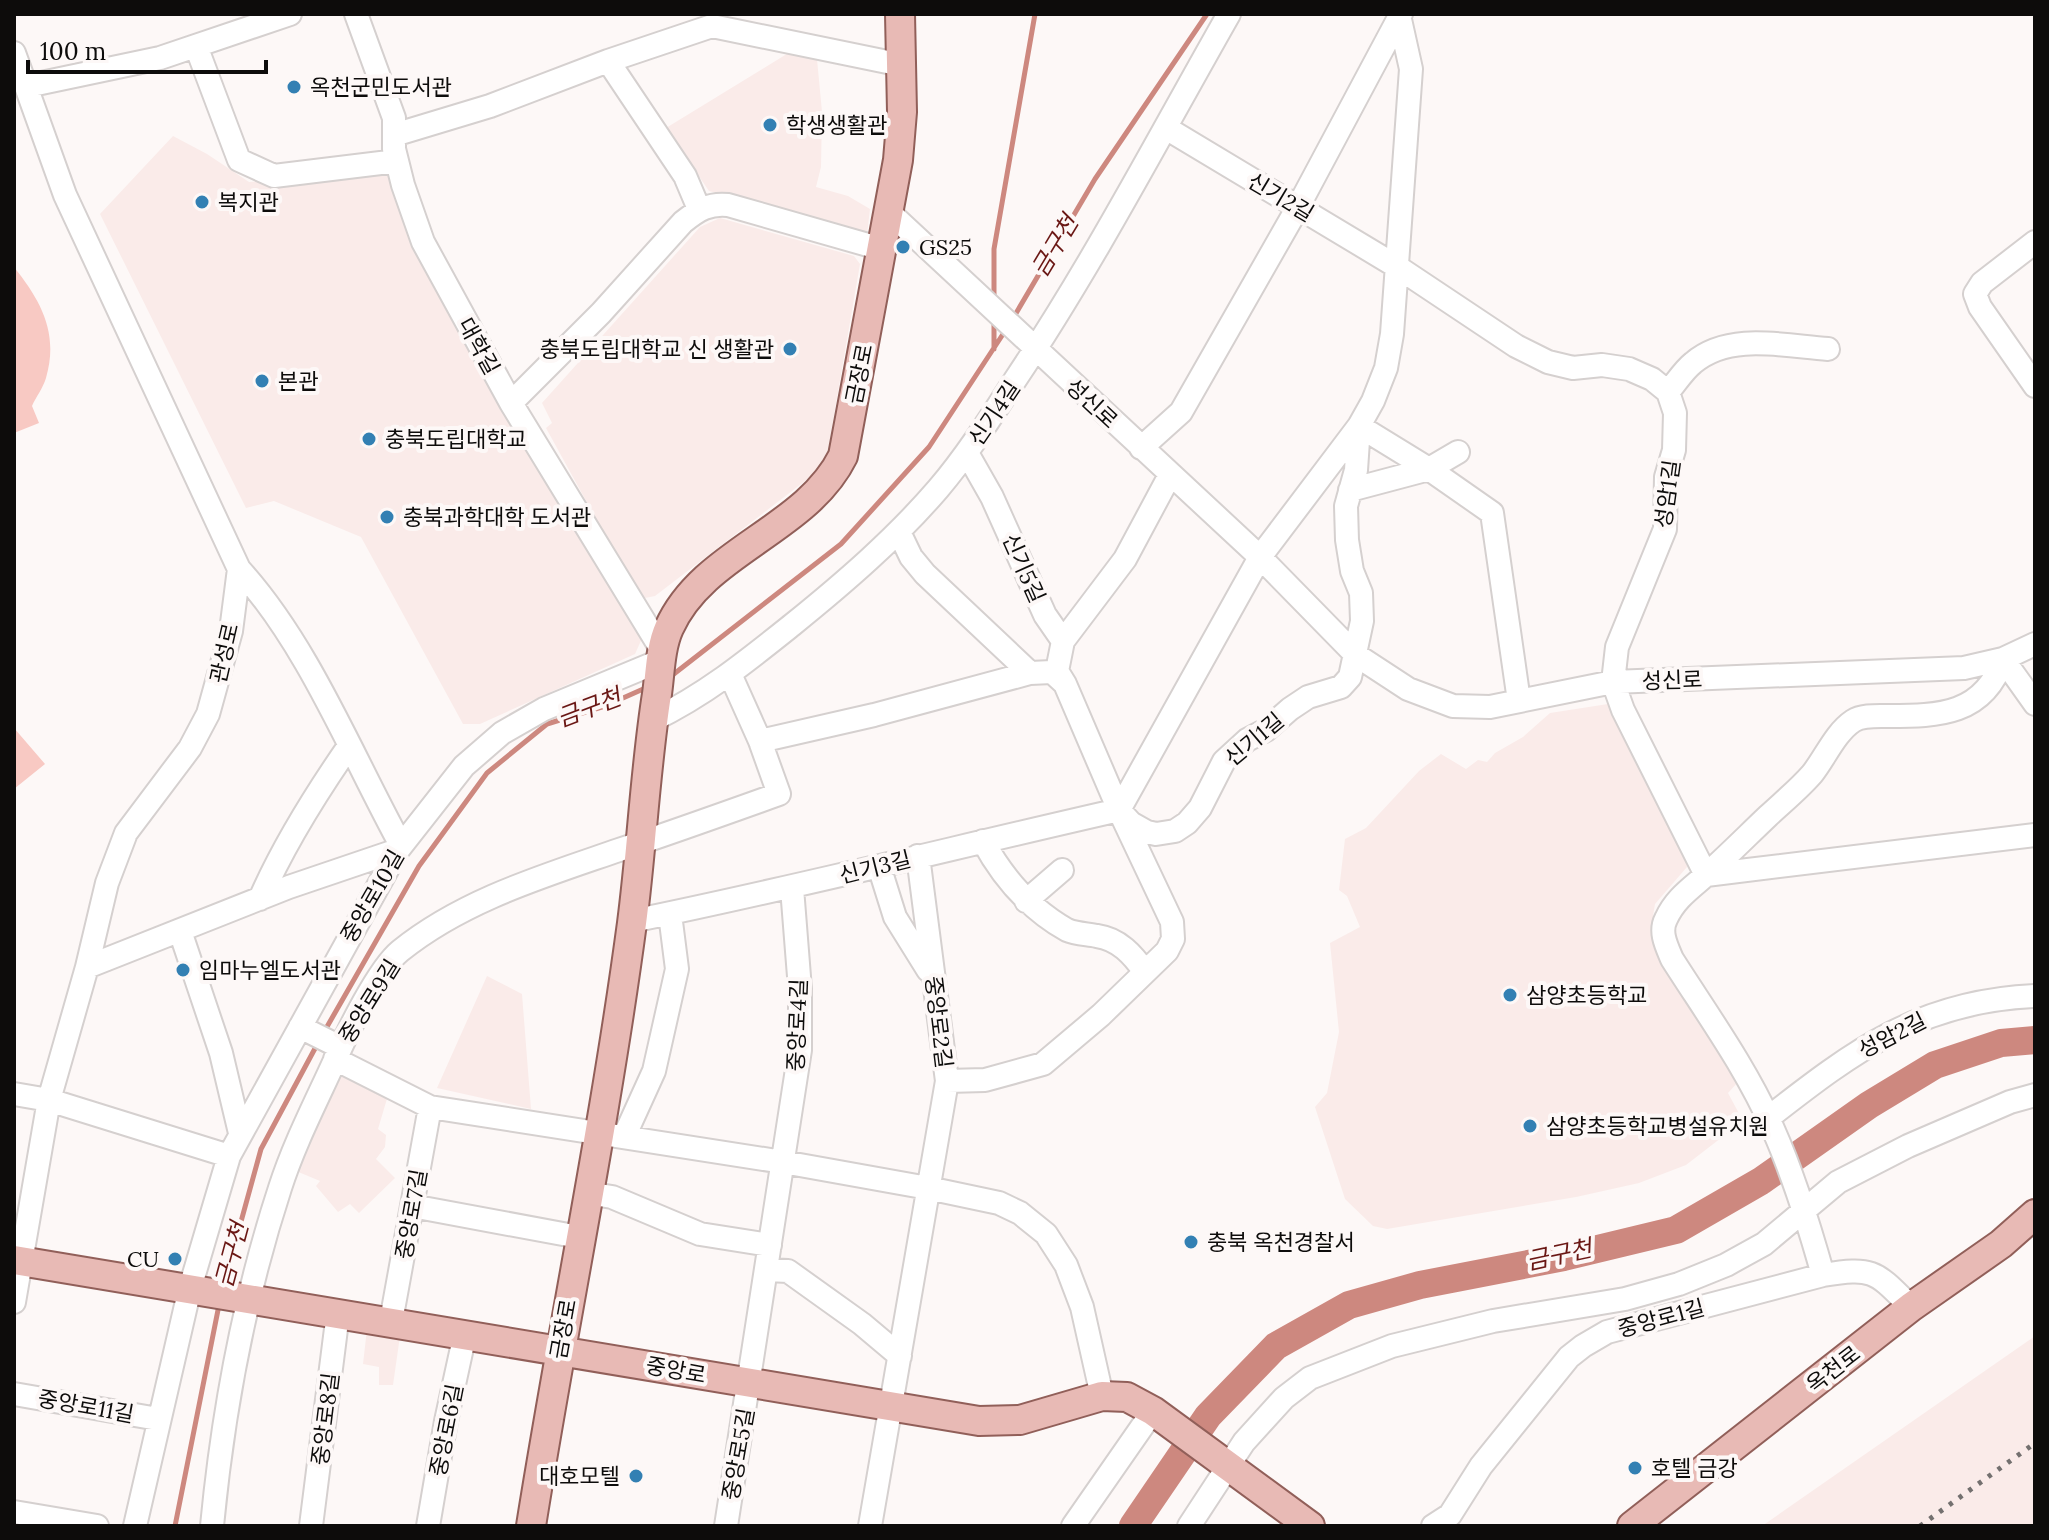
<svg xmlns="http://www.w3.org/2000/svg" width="2049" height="1540" viewBox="0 0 2049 1540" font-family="Lora,'Noto Sans KR',serif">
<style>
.built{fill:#faebe9}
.green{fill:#f8c9c3}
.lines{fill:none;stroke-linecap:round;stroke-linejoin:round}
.stream{stroke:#cd887f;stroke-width:5}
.river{stroke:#cd887f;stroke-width:28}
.minor-casing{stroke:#d5d0cf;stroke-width:26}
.major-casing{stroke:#915f59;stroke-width:32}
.minor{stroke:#fff;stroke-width:22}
.major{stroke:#e8bab5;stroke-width:28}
.rail{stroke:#73706f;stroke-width:5;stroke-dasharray:4 8;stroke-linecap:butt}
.poi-dot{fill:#3380b3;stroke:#fdf8f7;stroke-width:3}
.labels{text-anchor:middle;stroke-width:8;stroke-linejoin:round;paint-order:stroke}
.poi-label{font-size:22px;fill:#0d0c0b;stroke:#fdf8f7;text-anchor:start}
.street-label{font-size:22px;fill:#0d0c0b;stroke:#fdf8f7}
.water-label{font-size:24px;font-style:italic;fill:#6a1714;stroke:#fdf8f7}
</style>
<rect width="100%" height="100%" fill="#fdf8f7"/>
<path class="built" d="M790 52 817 59 822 112 821 167 816 187 848 196 870 209 867 235 709 191 666 128Z
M173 136 207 154 249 182 391 174 643 636 635 654 480 724H463L361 537 274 501 246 508 100 214Z
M720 218 854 256 860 264 827 456 823 466 805 481 655 596 640 599 546 428 552 423 542 403 700 227Z
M1608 704 1685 847 1687 867 1655 904 1653 916 1661 958 1739 1081 1728 1093 1743 1121 1686 1165 1639 1183 1576 1197 1387 1229 1373 1226 1345 1199 1315 1107 1327 1093 1339 1032 1330 943 1360 927 1347 896 1339 890 1345 839 1366 828 1419 771 1441 754 1466 769 1478 760 1487 762 1495 753 1523 737 1550 713Z
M487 976 522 994 531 1109 437 1088Z
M348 1072 389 1092 378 1129 386 1135 385 1147 376 1159 395 1178 359 1213 350 1204 338 1212 316 1186 320 1181 296 1171 330 1084Z
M367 1329 400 1336 393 1385H379V1367L363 1364Z
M2035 1336V1526H1762Z"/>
<path class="green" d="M14 267C41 301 59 333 46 378 43 388 36 397 32 406L39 423 14 433Z
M14 728 45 764 14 789Z"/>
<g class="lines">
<path class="stream" d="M994 301V249L1035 14
M1012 320 1095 179 1207 14
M994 349V319
M670 677 841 544 929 447 1007 328
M324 1032 419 866 487 773 547 724 605 706 650 686
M223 1287 261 1149 319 1041
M175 1526 219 1305"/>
<path class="river" d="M1133 1526 1208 1416 1276 1346 1349 1305 1420 1285 1564 1257 1676 1230 1761 1181 1869 1105 1935 1065 2001 1043 2035 1040"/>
<g class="minor-casing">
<path id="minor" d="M356 14 394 118V149L403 185 423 242 511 403 663 652
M196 46 239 160 274 176 397 161
M14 53 65 195 239 569 231 631 208 714 190 748 126 833 107 883 87 967 49 1100 14 1302
M608 61 685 176 699 209
M27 86 160 58 290 14
M1166 128 1396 266 1516 346 1548 362 1573 368 1602 365 1629 369 1652 379 1668 392 1675 413 1674 450 1666 477 1665 529 1617 647 1613 682 1623 710 1706 875
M394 135 490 106 608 61 712 26 902 65
M889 212 1260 557 1356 655 1408 689 1453 706 1490 707 1613 682 1964 668 2003 659 2035 644
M2035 242 1982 283 1975 294 1980 307 2035 386
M1668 392C1676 383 1683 371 1693 363 1729 332 1785 346 1828 349
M511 403 601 313 683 222C698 210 709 203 728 205L882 249
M1141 448 1181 412 1298 207 1401 14
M1350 490 1429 469 1458 452
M899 532 911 557 925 574 1030 673
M239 569C309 646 351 754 401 845
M1063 641 1125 559 1170 475
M2003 659 2035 704
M653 720C705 695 747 661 792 625 844 583 895 539 938 489 967 455 991 417 1015 380 1094 262 1159 137 1229 14
M760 741 874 715 1030 673 1052 672 1064 683
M1119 810 1131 823 1147 832 1156 834 1175 831 1187 823 1200 808 1224 761 1247 740 1266 730 1290 709 1308 697 1341 687 1350 677 1362 621 1361 593 1352 571 1347 540 1346 506 1356 470 1359 426 1429 469 1492 513 1519 701
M983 841C1003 878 1030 909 1067 930 1076 934 1088 934 1097 936 1119 939 1133 955 1145 972
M879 866 895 917 928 970
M1706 875 2035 835
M260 899C284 844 315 795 349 746
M1026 901 1062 870
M632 921C795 888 956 847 1119 810L1260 557 1359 426 1373 401 1386 368 1392 334 1411 69 1399 15
M180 931 221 1053 240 1133
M87 967 289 887 398 850
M300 1027 340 1047
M335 1059 430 1107 783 1162 928 1188 999 1203 1020 1213 1046 1234 1066 1265 1082 1307 1102 1396
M947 1081 985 1080 1043 1064 1101 1015 1167 951 1173 939 1172 922 1119 810 1065 684 1057 671 1063 641 1045 615 992 497 967 453
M14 1094 49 1100 229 1156
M1768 1118C1855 1050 1920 1001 2035 996
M624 1137 654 1071 677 969 670 914
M587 1193 612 1197 700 1234 770 1245
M412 1206 579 1237
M767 1270 788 1271 862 1324 900 1356
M1823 1275C1809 1225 1794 1176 1773 1129 1747 1069 1707 1014 1672 959 1667 947 1659 932 1666 919 1675 899 1690 889 1706 875 1727 856 1747 836 1768 816 1783 802 1799 789 1812 774 1825 758 1835 733 1853 721 1862 715 1877 716 1888 716 1939 716 1984 715 2003 659
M391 1321 430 1107
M14 1394 158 1419
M14 1512 97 1526
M135 1526 190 1288 229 1156 398 850 464 766 502 733 544 709 662 660
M212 1526C223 1411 244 1298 280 1188 294 1144 316 1102 335 1060 347 1033 378 969 400 951 463 900 544 876 619 850 673 832 726 813 779 794L760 741 730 674
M311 1526 338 1313
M428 1526 446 1421 465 1334
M726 1526 800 1050V989L792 888
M870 1526 947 1081 918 856
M1073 1526 1153 1411
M1189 1526 1244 1442 1284 1398 1310 1378 1392 1346 1493 1321 1625 1299 1679 1284 1726 1265 1764 1244 1838 1182 1908 1146 2010 1102 2035 1095
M1433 1526 1450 1515 1481 1466 1569 1357 1583 1346 1607 1332 1823 1275C1874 1267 1875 1271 1911 1307"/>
</g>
<g class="major-casing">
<path id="major" d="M14 1260 979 1421 1020 1420 1102 1396 1127 1397 1153 1411 1310 1526
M531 1526C563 1325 605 1125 632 923 642 846 645 770 657 694 660 673 660 648 669 628 703 551 806 531 843 456L898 160 902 112 900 14
M1632 1526 1911 1307 2001 1244 2035 1214"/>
</g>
<use href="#minor" class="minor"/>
<use href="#major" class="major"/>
<path class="rail" d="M1920 1526 2035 1443"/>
</g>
<g class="poi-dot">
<circle cx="294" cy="87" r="8"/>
<circle cx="770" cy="125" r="8"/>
<circle cx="202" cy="202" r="8"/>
<circle cx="903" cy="247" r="8"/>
<circle cx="790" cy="349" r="8"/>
<circle cx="262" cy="381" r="8"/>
<circle cx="369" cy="439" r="8"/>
<circle cx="387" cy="517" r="8"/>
<circle cx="183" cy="970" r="8"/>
<circle cx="1510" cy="995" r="8"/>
<circle cx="1530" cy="1126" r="8"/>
<circle cx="1191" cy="1242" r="8"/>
<circle cx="175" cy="1259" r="8"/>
<circle cx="1635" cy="1468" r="8"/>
<circle cx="636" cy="1476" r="8"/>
</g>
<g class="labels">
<g class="poi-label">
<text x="310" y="95">옥천군민도서관</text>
<text x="786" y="133">학생생활관</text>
<text x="218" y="210">복지관</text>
<text x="919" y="255">GS25</text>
<text x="774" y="357" text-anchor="end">충북도립대학교 신 생활관</text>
<text x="278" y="389">본관</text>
<text x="385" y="447">충북도립대학교</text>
<text x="403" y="525">충북과학대학 도서관</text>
<text x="199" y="978">임마누엘도서관</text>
<text x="1526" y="1003">삼양초등학교</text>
<text x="1546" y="1134">삼양초등학교병설유치원</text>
<text x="1207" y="1250">충북 옥천경찰서</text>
<text x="159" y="1267" text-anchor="end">CU</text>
<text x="1651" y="1476">호텔 금강</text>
<text x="620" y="1484" text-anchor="end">대호모텔</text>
</g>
<g class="street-label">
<text transform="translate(1281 197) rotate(31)" y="8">신기2길</text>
<text transform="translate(479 346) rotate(61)" y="8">대학길</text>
<text transform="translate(859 374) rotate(-79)" y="8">금장로</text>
<text transform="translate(1092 403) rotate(43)" y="8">성신로</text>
<text transform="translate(994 413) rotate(-56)" y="8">신기4길</text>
<text transform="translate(1667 494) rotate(-82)" y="8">성암1길</text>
<text transform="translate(1024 568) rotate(66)" y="8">신기5길</text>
<text transform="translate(224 653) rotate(-77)" y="8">관성로</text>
<text transform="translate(1672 680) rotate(-2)" y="8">성신로</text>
<text transform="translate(1254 739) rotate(-40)" y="8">신기1길</text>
<text transform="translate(875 867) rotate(-14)" y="8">신기3길</text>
<text transform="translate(372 896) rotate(-60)" y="8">중앙로10길</text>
<text transform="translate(369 1001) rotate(-58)" y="8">중앙로9길</text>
<text transform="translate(939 1022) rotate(83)" y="8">중앙로2길</text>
<text transform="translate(797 1025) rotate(-88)" y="8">중앙로4길</text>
<text transform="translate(1892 1035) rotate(-27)" y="8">성암2길</text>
<text transform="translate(411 1214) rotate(-80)" y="8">중앙로7길</text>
<text transform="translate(1661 1318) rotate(-15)" y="8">중앙로1길</text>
<text transform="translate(563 1329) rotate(-80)" y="8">금장로</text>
<text transform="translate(1833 1369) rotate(-38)" y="8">옥천로</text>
<text transform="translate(676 1370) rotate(10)" y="8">중앙로</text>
<text transform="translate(86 1406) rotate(10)" y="8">중앙로11길</text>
<text transform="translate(325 1419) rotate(-83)" y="8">중앙로8길</text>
<text transform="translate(446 1430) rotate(-79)" y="8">중앙로6길</text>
<text transform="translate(738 1454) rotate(-80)" y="8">중앙로5길</text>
</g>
<g class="water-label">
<text transform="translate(1055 246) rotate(-59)" y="8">금구천</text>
<text transform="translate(589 708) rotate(-21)" y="8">금구천</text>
<text transform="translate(232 1255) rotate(-75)" y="8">금구천</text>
<text transform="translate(1559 1255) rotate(-12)" y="8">금구천</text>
</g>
</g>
<rect width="2049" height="1540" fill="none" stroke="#0d0c0b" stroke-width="32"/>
<path d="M28 60v12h238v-12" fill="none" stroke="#0d0c0b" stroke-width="4"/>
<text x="40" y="60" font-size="24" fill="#0d0c0b" stroke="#fdf8f7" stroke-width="6" paint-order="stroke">100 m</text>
</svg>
